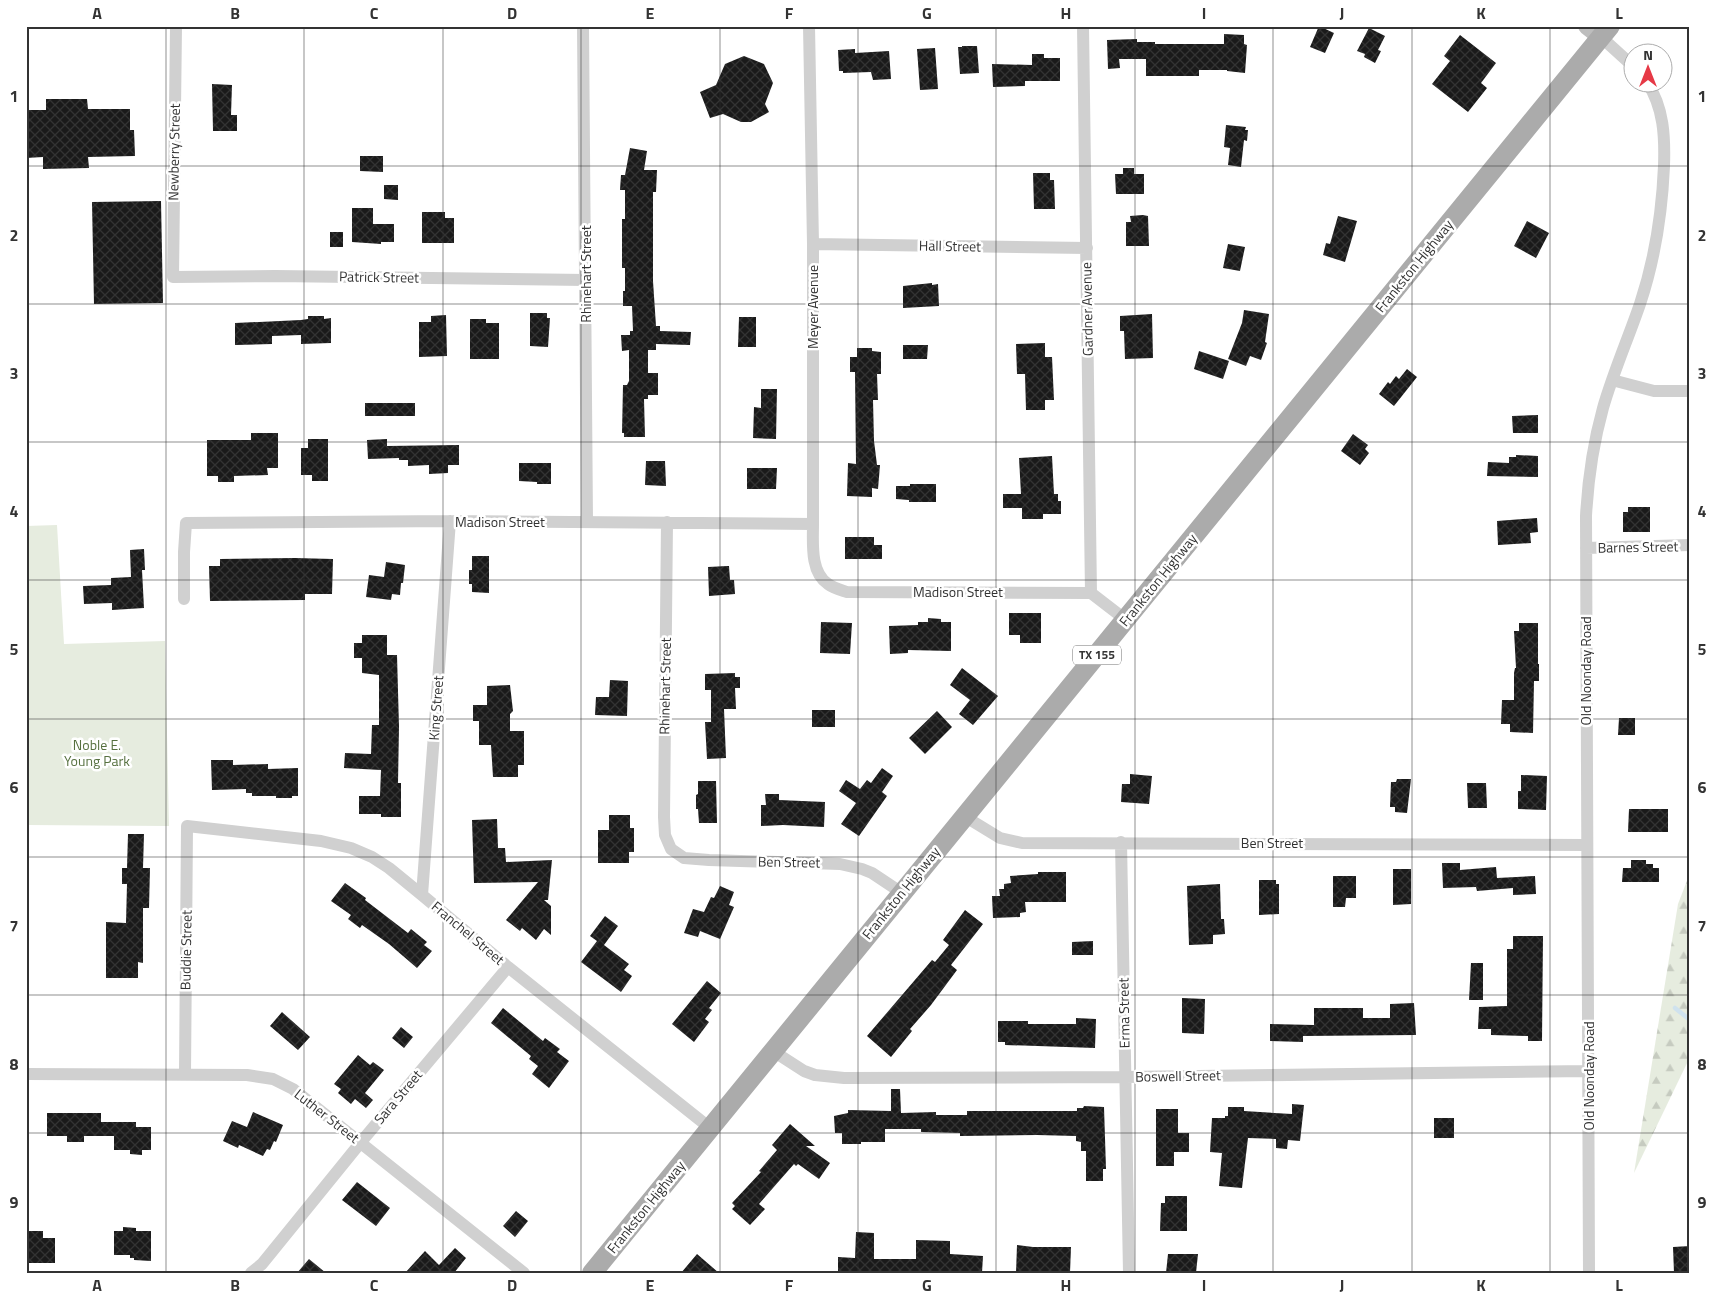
<svg xmlns="http://www.w3.org/2000/svg" width="1716" height="1299" viewBox="0 0 1716 1299" font-family="'Titillium Web',sans-serif">
<style>
.forest{fill:url(#forest-firs)}
.park{fill:#e6ecdf}
.lines{fill:none;stroke-linecap:round;stroke-linejoin:round}
.stream{stroke:#cfe2ee;stroke-width:4.5}
.building{fill:url(#building-cross-hatch)}
.street{stroke:#d0d0d0;stroke-width:12}
.secondary{stroke:#bdbdbd;stroke-width:18}
.primary{stroke:#ababab;stroke-width:20}
.grid{fill:none;stroke:#333;stroke-width:1;stroke-opacity:0.55}
.labels{text-anchor:middle;stroke-width:5;stroke-linejoin:round;paint-order:stroke}
.shield{fill:#fff;stroke:#707070;stroke-width:1}
.shield-label{font-size:12px;font-weight:bold;fill:#333}
.street-label{font-size:14px;fill:#333;stroke:#fff}
.park-label{font-size:14px;fill:#56703f;stroke:#fff}
.neatline{fill:none;stroke:#333;stroke-width:2}
.grid-label{font-size:16px;text-anchor:middle;font-weight:bold;fill:#333}
</style>
<defs>
<pattern id="forest-firs" width="22" height="20" patternUnits="userSpaceOnUse" patternTransform="scale(1.25)"><rect width="22" height="20" fill="#e6ecdf"/><path d="M5 1l3.5 6h-7zM16 11l3.5 6h-7z" fill="#c6cbc0"/></pattern>
<pattern id="building-cross-hatch" width="8" height="8" patternUnits="userSpaceOnUse" patternTransform="scale(1.25)"><rect width="8" height="8" fill="#1a1a1a"/><path d="M0 0l8 8M0 8l8-8" fill="none" stroke="#333"/></pattern>
</defs>
<rect width="100%" height="100%" fill="#fff"/>
<path class="forest" d="M1690 873V1057L1634 1173 1678 904Z"/>
<path class="park" d="M57 525 64 644 165 641 169 826 27 825 28 985H26V526Z"/>
<g class="lines">
<path class="stream" d="M1675 1008 1690 1020"/>
</g>
<path class="building" d="M1319 26 1334 33 1325 53 1310 47Z
M1369 28 1385 36 1378 50 1381 51 1375 63 1364 57 1365 54 1357 51Z
M1224 34 1244 35V44L1247 45 1245 73 1227 71V70H1199V76H1146V59H1119L1120 68 1108 69 1107 40 1137 39V42H1155V44H1224Z
M1460 35 1496 63 1481 83 1487 88 1468 112 1432 84 1450 61 1444 56Z
M962 46H977L979 73 960 74 958 47H962Z
M935 48 938 89 920 90 917 49Z
M855 49V53L889 51 891 79 873 80 871 72 843 73V71H839L838 50Z
M1032 54H1044V58H1060V81H1025V86L993 87 992 64 1032 65Z
M744 56 764 64 773 83 765 104 769 112 751 122H741L723 114 710 118 700 92 716 85 725 64Z
M212 84 232 85 231 115H237V131H213Z
M46 99H87L88 109H130V130H134L135 156 88 157 89 168 43 169V157L26 158V110H46Z
M1226 125 1246 127 1245 130H1248L1247 141 1244 140 1241 167 1228 165 1230 148 1224 147Z
M630 148 647 151 644 170H657L656 192H653V281L656 326H660V331L691 332 690 345 656 344V350H648V373H658V395H648V399H644L645 437H624V433H622L623 385H627L629 381V350L622 351 621 335H630V331H633L632 306H623V291H625V268H622V219H625V190H620L621 175H625Z
M360 156H383V172L360 171Z
M1123 168H1134V174H1144V194H1116L1115 174H1123Z
M1033 173H1050V180H1054L1055 209H1034Z
M384 185H398V200L384 199Z
M161 201 163 303 94 304 92 202Z
M352 208H373V224H394V242H381V244L352 242Z
M422 212H445V218H454V243H422Z
M1143 215 1148 216 1149 246H1126V222H1131L1130 216Z
M1338 216 1357 221 1345 262 1323 255 1326 243 1330 244Z
M1527 221 1549 233 1536 258 1514 246Z
M330 232H343V247H330Z
M1228 244 1245 247 1240 271 1223 268Z
M932 283V285L938 284 939 306 903 308V286Z
M1244 310 1269 314 1265 342 1267 343 1261 360 1250 356 1246 366 1228 359 1242 323Z
M530 313H547V318H550L548 347 530 346Z
M1152 314 1153 358 1125 359 1124 331H1120V316Z
M446 315 447 356 419 357V322H431V316Z
M308 316H324V319L331 318V343L301 344V335L272 336V344L235 345V323L301 320 308 319Z
M739 317H756V347H738Z
M470 319H486V323H499V359H470Z
M1045 343V357H1052L1054 400H1045V410H1026L1025 374H1017L1016 344Z
M903 345H928L927 359H903Z
M857 348H872V351L881 352V374H877L878 400H873L874 441 877 465H880L878 489 872 488V497L847 496 848 463 856 464 855 372H850V357H857Z
M1199 351 1229 361 1223 379 1194 369Z
M1407 369 1417 377 1394 406 1379 394 1388 382 1390 384 1396 376 1399 379Z
M761 389H777L776 439 753 438 754 407 761 408Z
M365 403H415V416H365Z
M1538 415V433H1513L1512 416Z
M251 433H278V468H267L268 475 234 476V482H218V476H207V440H251Z
M1353 434 1368 445 1365 449 1369 453 1360 465 1341 451Z
M308 439H328V481H312V475H301V448H308Z
M387 439V446L459 445V465H448V473L429 474V465L408 466V460H399V458L368 459 367 440Z
M1516 455 1538 456V477L1487 476 1488 462 1509 463V457H1516Z
M1052 456 1054 494H1058V501H1061V514H1043V519H1022V508H1003V494H1021L1019 458Z
M646 461H665L666 486 645 485Z
M519 463H551V484H537V482L519 481Z
M747 468H777L776 489H747Z
M910 484H936V502H909V500L896 499V486H910Z
M1628 507H1650V532H1623V512H1628Z
M1537 518 1538 532 1530 533 1531 543 1498 545 1497 521Z
M845 537H874V545H882V559H845Z
M144 549 145 570H142L144 608 112 610V603L84 604 83 586 111 585V578L131 577 130 550Z
M472 556H489V593L472 592V584H469V570H472Z
M295 558 333 559 332 594H305V600L210 601 209 566H220V559Z
M386 562 405 565 403 583H401L400 595 392 594 391 600 366 597 369 575 384 577Z
M727 566H729L730 580H734L735 594 709 596 708 567Z
M1009 613H1041V643H1020V635H1009Z
M928 618 941 619V622H951V651L908 650V653L890 654 889 626 918 625V622H928Z
M821 622 852 623 850 654 820 653Z
M1519 623H1538V664H1539V681H1534L1533 733 1510 732V724H1501L1502 700H1514V673L1515 668H1516L1514 631H1519Z
M362 635H387V655H397L399 727 398 783H401V817H381V814H359V796H380L381 770 344 768 345 753 371 754 372 725H379V675L362 673V658H354V643H362Z
M962 668 998 696 973 725 959 714 970 700 950 685Z
M735 673V677H740V688H735L736 709H724L726 758 707 759 705 722H711V690H705V674Z
M610 680 628 681 627 716 595 715 596 697H609Z
M510 685 513 711 510 714V731H524V765H518V777H493L491 745H479V721H473V705H487V686Z
M812 710H835V727H812Z
M937 711 952 727 925 754 909 738Z
M1619 718H1635V735H1618Z
M211 760H233V765L268 764V769L298 768V796H292V798H276V796H252V793H246V789L212 790Z
M882 768 893 776 882 792 887 796 859 836 841 824 856 803 839 791 846 780 860 789 867 780 871 783Z
M1130 774 1152 776 1149 804 1121 802 1122 784H1130Z
M1521 775 1547 776 1546 810 1518 809V791H1521Z
M1397 779H1411L1407 813 1395 812V807H1390L1391 782H1396Z
M698 781H716L717 823H699L698 809H696V795L698 794Z
M1467 783H1486L1487 808H1468Z
M765 794H779V800L825 802 824 827 783 825 761 826V805H766Z
M1629 809H1668V832H1628Z
M609 815H630V828H634V852H629V863H598V830H609Z
M497 819 498 848H505L506 862 552 860 548 900H544L551 906V935L544 929 536 940 522 928 520 931 506 920 538 882 474 883 472 820Z
M128 834H144L143 868H150L149 908H143V963L138 962V978H106V922L126 923 127 884H122V868H127Z
M1631 860H1646V864H1653V868H1659V882H1622L1623 868H1631Z
M1442 863H1460V870L1496 867 1497 878 1535 876 1536 894 1513 895V888L1477 891 1476 887 1443 888Z
M1393 869H1411V904L1393 905Z
M1038 872H1066V902H1025L1026 912 1020 913V917L993 918 992 896H1000L999 889H1004V884L1011 883 1010 876 1038 874Z
M1333 876H1356V898H1346L1345 907H1333Z
M1259 880H1276V884H1279V914L1259 915Z
M345 883 366 898 365 900 408 933 411 929 427 942 424 945 432 951 417 968 389 944 362 925 360 928 348 919 351 915 331 901Z
M1220 884 1221 919H1224L1225 934 1213 935V944L1189 945 1187 886Z
M720 886 734 892 729 905 734 907 720 939 700 931 698 937 684 933 693 909 704 912 711 897 714 898Z
M965 910 983 924 951 965 957 970 931 1005 910 1029 912 1031 891 1057 867 1036 932 960 935 962 949 945 943 940Z
M605 916 618 926 604 945 629 964 624 970 632 976 621 992 581 962 597 941 590 936Z
M1513 936H1543L1542 1041H1528V1036L1491 1035V1029H1478L1479 1007 1507 1006V949H1513Z
M1093 941V955H1072V942Z
M1471 963H1483V1000H1469Z
M707 981 721 993 709 1008 712 1010 705 1019 709 1022 694 1042 672 1024Z
M1182 998 1205 999 1204 1034 1182 1033Z
M1414 1003 1416 1035 1303 1036V1042L1270 1041V1024L1314 1025V1008H1363V1018H1390V1004Z
M503 1008 543 1041 545 1038 560 1049 557 1052 569 1061 549 1088 532 1074 538 1066 529 1059 531 1056 491 1023Z
M282 1012 310 1037 298 1050 270 1026Z
M1076 1018 1096 1019 1095 1048 1005 1045V1042H998V1021H1028V1024H1076Z
M401 1027 413 1037 404 1048 392 1038Z
M358 1055 370 1065 373 1062 384 1070 365 1093 373 1100 366 1108 355 1099 351 1104 338 1093 341 1089 334 1084Z
M891 1089H900L901 1113 936 1112V1115H967V1111H1077V1108H1083L1084 1106 1104 1107 1106 1169H1103V1181H1086V1151H1081V1142L1076 1141V1136L1037 1135 960 1136V1133L921 1132V1129H885V1142H861V1144H842V1133H835L834 1116 848 1113V1110L891 1111Z
M1292 1104 1304 1105 1300 1141 1288 1140 1287 1149 1276 1148V1139L1248 1138 1242 1188 1219 1186 1222 1153 1210 1152 1212 1118H1225V1116H1228V1107H1244V1111L1292 1114Z
M1156 1109H1178V1133H1189V1152H1174V1166H1156Z
M253 1112 283 1125 276 1142 274 1141 270 1150 267 1149 263 1156 239 1145 238 1148 223 1141 232 1121 247 1127Z
M47 1113H101V1122H136V1127H151V1150H142V1155L130 1154V1150H114V1136H84V1142H67V1136H47Z
M1434 1118H1454V1138H1434Z
M790 1124 815 1146H806L830 1163 819 1179 798 1164 796 1166 794 1164 759 1204 765 1209 750 1225 732 1209 735 1206 732 1203 761 1172 759 1171 777 1150 772 1145Z
M357 1182 390 1208 376 1226 342 1200Z
M1165 1196H1187V1231H1160L1161 1203H1165Z
M516 1211 528 1221 515 1237 503 1226Z
M123 1227 136 1228V1231H151V1261L134 1260V1258H130V1255H114V1231H123Z
M26 1231H43V1238H55V1263H26Z
M856 1232 874 1233V1259H916V1240L950 1241V1254L983 1256 982 1273H838V1257L855 1258Z
M1017 1245 1033 1247H1071L1070 1273H1016Z
M1690 1246V1273H1674L1673 1247Z
M455 1248 466 1258 454 1273H405L425 1251 439 1265Z
M697 1254 719 1273H681Z
M1168 1254H1198L1196 1273H1166Z
M309 1259 326 1273H297Z"/>
<g class="lines">
<path class="street" d="M176 26 173 277 275 276 586 280
M583 26 587 522
M809 26 813 244V524C813 543 810 572 828 584 833 588 841 590 847 592L1091 593
M1083 26 1091 593
M1601 37 1634 67
M813 244 1087 248
M1612 380 1654 391H1690
M667 522 664 817 665 835 671 849 684 858 709 860 840 864 862 869 872 873 902 893
M1586 548 1690 545
M1091 593 1126 620
M184 599V552L186 523 450 521 813 524
M964 816 1000 838 1022 843 1587 845
M1121 842 1129 1273
M422 895 450 521
M773 1051 804 1071 815 1075 844 1078 1125 1077 1589 1071
M26 1074 247 1075 273 1079 293 1089 524 1273
M185 1074 187 826 321 841 351 848 372 857 389 868 422 895 508 967 710 1128
M251 1273 262 1264 361 1142 508 967
M1589 1273 1586 516C1588 479 1593 444 1603 408 1613 373 1628 339 1640 304 1655 259 1662 213 1664 166 1665 137 1664 108 1647 82"/>
<path class="secondary" d="M1587 26 1601 37"/>
<path class="primary" d="M592 1273 1610 26"/>
</g>
<path class="grid" d="M166 26V1273M304 26V1273M443 26V1273M581 26V1273M720 26V1273M858 26V1273M996 26V1273M1135 26V1273M1273 26V1273M1412 26V1273M1550 26V1273M26 166H1690M26 304H1690M26 442H1690M26 580H1690M26 719H1690M26 857H1690M26 995H1690M26 1133H1690"/>
<g class="labels">
<rect class="shield" x="1073" y="645.5" width="48" height="19" rx="4"/>
<g class="shield-label">
<text x="1097" y="659">TX 155</text>
</g>
<g class="street-label">
<text transform="translate(174 152) rotate(-89)" y="5">Newberry Street</text>
<text transform="translate(950 246) rotate(1)" y="5">Hall Street</text>
<text transform="translate(1414 266) rotate(-51)" y="5">Frankston Highway</text>
<text transform="translate(586 274) rotate(-90)" y="5">Rhinehart Street</text>
<text transform="translate(379 277) rotate(1)" y="5">Patrick Street</text>
<text transform="translate(813 307) rotate(-90)" y="5">Meyer Avenue</text>
<text transform="translate(1087 309) rotate(-91)" y="5">Gardner Avenue</text>
<text x="500" y="527">Madison Street</text>
<text transform="translate(1638 547) rotate(-1)" y="5">Barnes Street</text>
<text transform="translate(1158 580) rotate(-51)" y="5">Frankston Highway</text>
<text x="958" y="597">Madison Street</text>
<text transform="translate(1586 671) rotate(-90)" y="5">Old Noonday Road</text>
<text transform="translate(665 686) rotate(-89)" y="5">Rhinehart Street</text>
<text transform="translate(436 708) rotate(-86)" y="5">King Street</text>
<text x="1272" y="848">Ben Street</text>
<text transform="translate(789 862) rotate(1)" y="5">Ben Street</text>
<text transform="translate(901 893) rotate(-51)" y="5">Frankston Highway</text>
<text transform="translate(468 933) rotate(40)" y="5">Franchel Street</text>
<text transform="translate(186 950) rotate(-89)" y="5">Buddie Street</text>
<text transform="translate(1124 1013) rotate(-91)" y="5">Erma Street</text>
<text transform="translate(1178 1076) rotate(-1)" y="5">Boswell Street</text>
<text transform="translate(1589 1076) rotate(-90)" y="5">Old Noonday Road</text>
<text transform="translate(398 1097) rotate(-50)" y="5">Sara Street</text>
<text transform="translate(327 1116) rotate(38)" y="5">Luther Street</text>
<text transform="translate(646 1207) rotate(-51)" y="5">Frankston Highway</text>
</g>
<g class="park-label">
<text x="97" y="750">Noble E.<tspan x="97" dy="16">Young Park</tspan></text>
</g>
</g>
<rect width="1716" height="1299" fill="none" stroke="#ffffff" stroke-width="55"/>
<g transform="translate(1648 68)"><circle r="24" fill="#ffffff" stroke="#adadad"/>
<path d="M0-4L9 19L0 12L-9 19Z" fill="#e63946"/>
<text y="-8" font-size="14" font-weight="bold" text-anchor="middle" fill="#333333">N</text>
</g>
<rect x="28" y="28" width="1660" height="1244" class="neatline"/>
<g class="grid-label">
<text x="97" y="19">A</text>
<text x="235" y="19">B</text>
<text x="374" y="19">C</text>
<text x="512" y="19">D</text>
<text x="650" y="19">E</text>
<text x="789" y="19">F</text>
<text x="927" y="19">G</text>
<text x="1066" y="19">H</text>
<text x="1204" y="19">I</text>
<text x="1342" y="19">J</text>
<text x="1481" y="19">K</text>
<text x="1619" y="19">L</text>
<text x="14" y="102">1</text>
<text x="1702" y="102">1</text>
<text x="14" y="241">2</text>
<text x="1702" y="241">2</text>
<text x="14" y="379">3</text>
<text x="1702" y="379">3</text>
<text x="14" y="517">4</text>
<text x="1702" y="517">4</text>
<text x="14" y="655">5</text>
<text x="1702" y="655">5</text>
<text x="14" y="793">6</text>
<text x="1702" y="793">6</text>
<text x="14" y="932">7</text>
<text x="1702" y="932">7</text>
<text x="14" y="1070">8</text>
<text x="1702" y="1070">8</text>
<text x="14" y="1208">9</text>
<text x="1702" y="1208">9</text>
<text x="97" y="1291">A</text>
<text x="235" y="1291">B</text>
<text x="374" y="1291">C</text>
<text x="512" y="1291">D</text>
<text x="650" y="1291">E</text>
<text x="789" y="1291">F</text>
<text x="927" y="1291">G</text>
<text x="1066" y="1291">H</text>
<text x="1204" y="1291">I</text>
<text x="1342" y="1291">J</text>
<text x="1481" y="1291">K</text>
<text x="1619" y="1291">L</text>
</g>
</svg>
